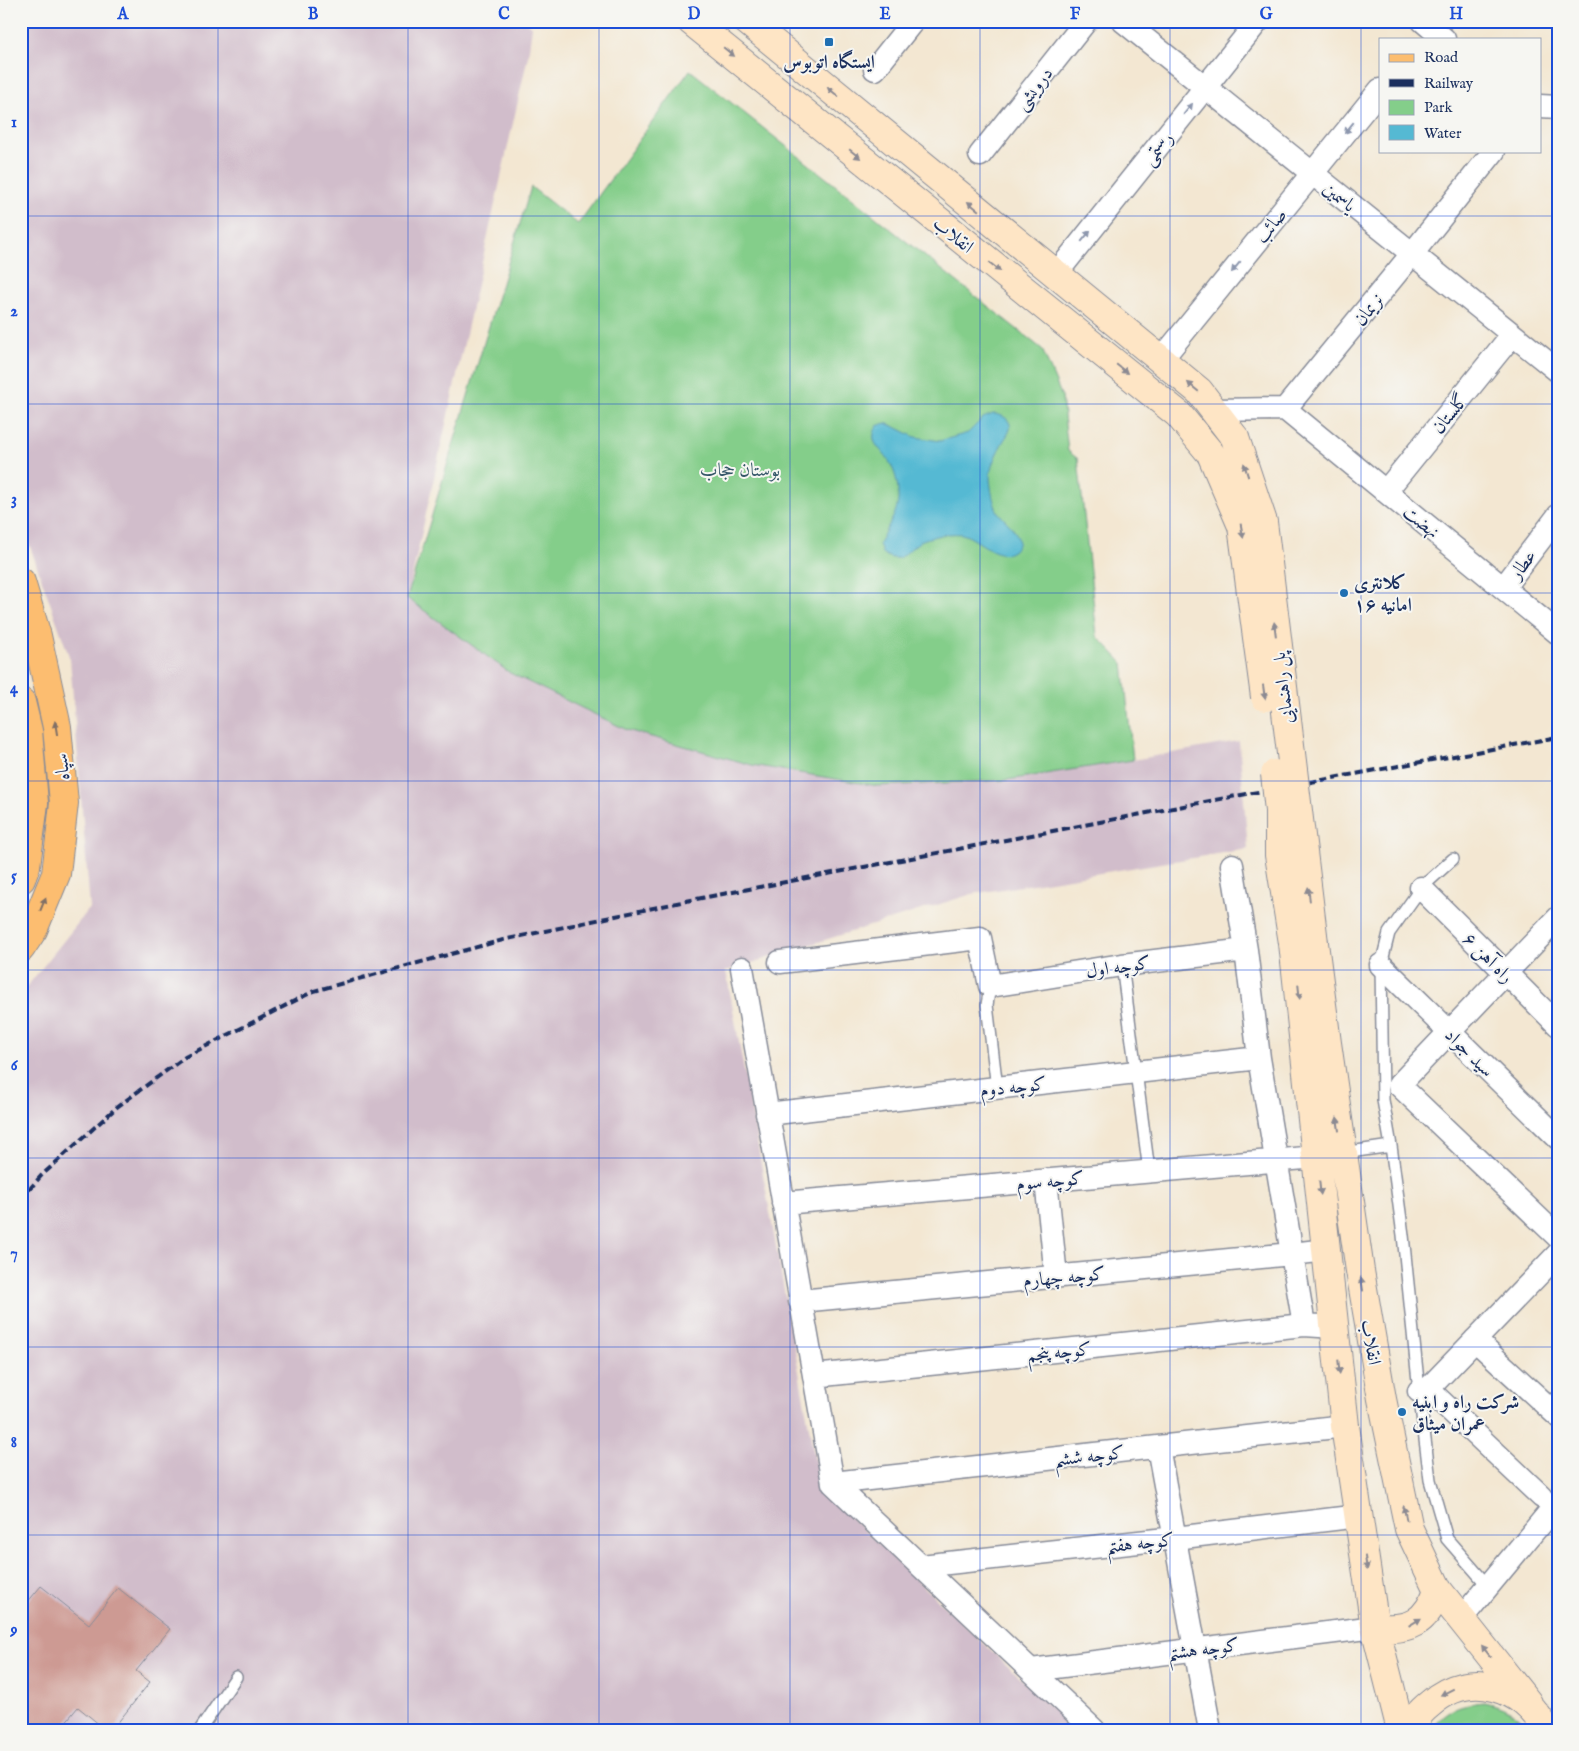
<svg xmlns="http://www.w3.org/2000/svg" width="1579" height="1751" viewBox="0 0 1579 1751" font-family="'IM FELL English',Amiri,serif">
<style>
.industrial{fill:#d1bdcb}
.green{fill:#84ce8a;stroke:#507e74}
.water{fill:#55b9d3;stroke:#387498}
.building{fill:#cd9a93}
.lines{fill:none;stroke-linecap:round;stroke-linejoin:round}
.service-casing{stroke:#878b98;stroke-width:14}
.minor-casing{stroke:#878b98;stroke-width:25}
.secondary-casing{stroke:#878b98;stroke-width:30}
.primary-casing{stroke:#878b98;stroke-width:30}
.service{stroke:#fff;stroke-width:11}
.minor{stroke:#fff;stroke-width:22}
.secondary{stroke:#fee5c5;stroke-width:28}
.primary{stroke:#fcbd6f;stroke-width:28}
.rail{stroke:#1b2f5e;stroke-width:4;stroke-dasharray:8 4;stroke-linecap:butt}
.secondary-bridge-casing{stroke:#878b98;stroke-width:30;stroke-linecap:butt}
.secondary-bridge{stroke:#fee5c5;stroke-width:28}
.oneway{fill:#8c8a92}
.oneway2{fill:#8d97ae}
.oneway3{fill:#806f66}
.grid{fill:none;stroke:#1d4ed8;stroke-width:1;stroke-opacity:0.55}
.poi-dot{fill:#1f6fb2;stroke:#f6f6f2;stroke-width:2}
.labels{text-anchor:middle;stroke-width:4;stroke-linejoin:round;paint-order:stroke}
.poi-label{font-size:19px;font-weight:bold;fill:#1b2f5e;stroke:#f6f6f2;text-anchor:start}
.street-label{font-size:19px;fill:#1b2f5e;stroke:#f6f6f2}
.park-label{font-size:19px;fill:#355769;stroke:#f6f6f2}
.neatline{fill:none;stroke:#1d4ed8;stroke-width:2}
.grid-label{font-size:16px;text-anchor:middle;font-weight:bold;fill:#1d4ed8}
</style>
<rect width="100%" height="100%" fill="#f6f6f2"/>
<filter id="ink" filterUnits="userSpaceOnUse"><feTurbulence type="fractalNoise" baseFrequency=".02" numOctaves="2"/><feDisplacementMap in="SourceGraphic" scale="10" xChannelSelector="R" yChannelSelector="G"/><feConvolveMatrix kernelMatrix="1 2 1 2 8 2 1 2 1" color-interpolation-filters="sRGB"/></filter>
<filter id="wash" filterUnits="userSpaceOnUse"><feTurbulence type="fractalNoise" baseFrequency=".0096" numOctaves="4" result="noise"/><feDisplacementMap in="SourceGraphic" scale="20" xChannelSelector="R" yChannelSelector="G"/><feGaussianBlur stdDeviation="1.12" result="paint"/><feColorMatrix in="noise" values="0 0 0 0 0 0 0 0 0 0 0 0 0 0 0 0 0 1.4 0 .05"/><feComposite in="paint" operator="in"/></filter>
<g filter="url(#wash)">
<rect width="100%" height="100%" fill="#f3e7d2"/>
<path class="industrial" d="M21 21H396L405 26 421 21H524L532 27 528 56 407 599 1007 780 1133 760 1239 741 1248 849 972 894 726 971 820 1488 1075 1730H21V994L90 908 70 659 21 521Z"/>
<path class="green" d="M690 70 1042 349 1062 397 1068 451 1078 459 1097 636 1123 663 1133 760 1007 780 878 786 752 765 627 730 510 673 407 598 531 187 578 224Z
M1484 1702C1502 1706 1520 1713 1529 1730H1430C1445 1709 1459 1704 1484 1702Z"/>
<path class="water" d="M993 414C1001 414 1012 419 1010 429 1009 433 1006 437 1004 440 998 451 990 464 990 479 991 489 993 503 998 512 1005 522 1031 540 1011 552 997 560 976 537 962 534 954 533 944 534 936 536 930 538 922 539 918 543 904 552 901 566 882 553L879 544C886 527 900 513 898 493 898 484 895 471 890 463 882 448 867 444 877 426L885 423 893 426 915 437 940 441 968 433 983 418Z"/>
<g id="blocks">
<path class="building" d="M41 1586 89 1624 118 1588 170 1629 136 1671 150 1682 112 1730H106L78 1707 59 1730H21V1610Z"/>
</g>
</g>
<g filter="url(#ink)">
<use href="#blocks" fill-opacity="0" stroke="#878b98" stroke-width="1"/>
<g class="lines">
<g class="service-casing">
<path id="service" d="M1122 965 1149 1171
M990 986 987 1005 997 1088
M1391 1146 1383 1100 1381 965 1389 933 1421 888 1453 859
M1343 1153 1391 1146 1403 1235 1419 1391 1430 1480 1447 1539 1488 1586
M200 1730 236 1677"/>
</g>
<g class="minor-casing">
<path id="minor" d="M1123 21 1558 371
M1423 21 1444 39
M875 69 913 21
M1540 106 1558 107
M980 155 1086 21
M1056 274 1258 21
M1161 360 1380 90
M1285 409 1558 633
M1285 409 1412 254 1494 151
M1214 410 1285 409
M1386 491 1512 335
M1504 587 1558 516
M1232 865 1246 950 1259 1058 1304 1325 1335 1327
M1421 888 1558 1025
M1558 918 1399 1085 1558 1237
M780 962 980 938 990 986 1122 965 1246 950
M1381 965 1558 1138
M742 968 833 1483 1094 1730
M767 1114 1259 1058
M1046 1180 1056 1277
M783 1203 1317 1157
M800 1301 1292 1254 1326 1250
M1475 1340 1558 1416
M814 1376 1304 1325
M1428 1389 1542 1497
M1419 1391 1428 1389 1558 1254
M1158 1447 1210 1730
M833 1483 1345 1426
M921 1566 1175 1538 1359 1516
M1461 1619 1558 1502
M1031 1670 1375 1627"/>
</g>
<g class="secondary-casing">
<path id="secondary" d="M691 21 1178 414 1211 454
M747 21 1199 391 1235 438
M1293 943 1345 1426 1375 1627 1401 1730
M1314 943 1327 1043 1360 1271 1382 1399 1409 1529 1438 1590 1528 1703
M1375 1627C1409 1632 1427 1622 1438 1590
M1410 1730C1413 1719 1422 1710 1431 1703 1470 1669 1524 1686 1546 1730"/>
</g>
<g class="primary-casing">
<path id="primary" d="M21 582 37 636 57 727 64 803 56 874 33 930 21 948
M21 702 28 731 34 803 26 866 21 879"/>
</g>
<use href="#service" class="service"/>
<use href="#minor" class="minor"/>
<use href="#secondary" class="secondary"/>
<use href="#primary" class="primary"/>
<path class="rail" d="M21 1199 41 1176 117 1107 185 1057 314 991 503 940 686 901 1289 786 1558 737"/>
<g class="secondary-bridge-casing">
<path id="secondary-bridge" d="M1235 438 1263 522 1314 943
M1211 454 1242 526 1265 697
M1275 774 1279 811V855L1293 943"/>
</g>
<use href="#secondary-bridge" class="secondary-bridge"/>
</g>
<defs><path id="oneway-solid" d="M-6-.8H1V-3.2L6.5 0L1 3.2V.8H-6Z" transform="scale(1.25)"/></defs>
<g class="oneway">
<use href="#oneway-solid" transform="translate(729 52) rotate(39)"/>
<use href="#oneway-solid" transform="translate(833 92) rotate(-141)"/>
<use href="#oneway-solid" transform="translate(855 154) rotate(39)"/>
<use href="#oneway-solid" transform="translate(973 206) rotate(-141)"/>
<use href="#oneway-solid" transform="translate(995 267) rotate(39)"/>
<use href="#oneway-solid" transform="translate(1122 369) rotate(39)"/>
<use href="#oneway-solid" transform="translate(1193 387) rotate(-140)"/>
<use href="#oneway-solid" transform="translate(1246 470) rotate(-108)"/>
<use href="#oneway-solid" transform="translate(1242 531) rotate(79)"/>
<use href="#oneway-solid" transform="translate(1275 629) rotate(-97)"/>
<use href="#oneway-solid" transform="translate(1264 692) rotate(82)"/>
<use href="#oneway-solid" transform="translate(1309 894) rotate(-97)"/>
<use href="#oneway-solid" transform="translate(1299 992) rotate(84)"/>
<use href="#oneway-solid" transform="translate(1338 1124) rotate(-98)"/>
<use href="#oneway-solid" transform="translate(1320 1188) rotate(84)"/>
<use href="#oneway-solid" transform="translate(1362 1284) rotate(-99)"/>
<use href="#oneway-solid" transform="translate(1339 1367) rotate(84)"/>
<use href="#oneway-solid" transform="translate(1405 1513) rotate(-102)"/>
<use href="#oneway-solid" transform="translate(1366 1563) rotate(81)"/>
<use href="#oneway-solid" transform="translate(1415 1622) rotate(-31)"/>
<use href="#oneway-solid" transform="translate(1486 1651) rotate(-128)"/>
<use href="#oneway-solid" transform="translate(1447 1692) rotate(154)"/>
</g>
<g class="oneway2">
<use href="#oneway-solid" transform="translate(1188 109) rotate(-51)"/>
<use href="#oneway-solid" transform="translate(1349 128) rotate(129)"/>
<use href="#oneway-solid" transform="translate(1086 236) rotate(-51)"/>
<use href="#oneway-solid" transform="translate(1236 267) rotate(129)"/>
</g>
<g class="oneway3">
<use href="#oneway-solid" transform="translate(56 728) rotate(-99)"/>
<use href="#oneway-solid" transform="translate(43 904) rotate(-68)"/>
</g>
</g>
<path class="grid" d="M218 21V1730M408 21V1730M599 21V1730M790 21V1730M980 21V1730M1170 21V1730M1361 21V1730M21 216H1558M21 404H1558M21 593H1558M21 781H1558M21 970H1558M21 1158H1558M21 1347H1558M21 1535H1558"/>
<g class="poi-dot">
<rect x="824" y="37" width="10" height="10" rx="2.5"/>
<circle cx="1344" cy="593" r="5"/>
<circle cx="1402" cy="1412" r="5"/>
</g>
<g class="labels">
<g class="poi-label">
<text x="829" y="68" text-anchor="middle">ایستگاه اتوبوس</text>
<text x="1354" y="589">کلانتری<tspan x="1354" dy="22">۱۶ امانیه</tspan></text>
<text x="1412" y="1408">شرکت راه و ابنیه<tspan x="1412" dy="22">عمران میثاق</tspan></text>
</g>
<g class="street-label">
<text transform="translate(1033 88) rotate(-52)" y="7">درویشی</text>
<text transform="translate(1157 148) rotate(-51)" y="7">رستمی</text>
<text transform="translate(1340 196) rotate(39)" y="7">یاسمین</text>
<text transform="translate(1270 225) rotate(-51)" y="7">صائب</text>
<text transform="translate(954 234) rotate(39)" y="7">انقلاب</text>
<text transform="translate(1368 309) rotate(-51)" y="7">نریمان</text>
<text transform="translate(1449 413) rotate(-51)" y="7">گلستان</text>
<text transform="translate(1422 521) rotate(39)" y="7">نهضت</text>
<text transform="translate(1522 564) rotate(-53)" y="7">عطار</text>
<text transform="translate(1282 688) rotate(-97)" y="7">پل راهنمایی</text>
<text transform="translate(61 767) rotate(-95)" y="7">سپاه</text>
<text transform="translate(1489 957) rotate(45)" y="7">راه آهن ۶</text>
<text transform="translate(1118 966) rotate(-8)" y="7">کوچه اول</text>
<text transform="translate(1470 1052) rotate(45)" y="7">سید جواد</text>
<text transform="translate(1013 1086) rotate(-6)" y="7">کوچه دوم</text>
<text transform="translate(1050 1180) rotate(-5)" y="7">کوچه سوم</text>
<text transform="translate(1064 1276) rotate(-5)" y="7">کوچه چهارم</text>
<text transform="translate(1372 1342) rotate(80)" y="7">انقلاب</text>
<text transform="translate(1059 1351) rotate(-6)" y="7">کوچه پنجم</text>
<text transform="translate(1089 1455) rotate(-6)" y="7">کوچه ششم</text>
<text transform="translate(1140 1542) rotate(-6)" y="7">کوچه هفتم</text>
<text transform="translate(1203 1648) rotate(-7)" y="7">کوچه هشتم</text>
</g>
<g class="park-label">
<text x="740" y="476">بوستان حجاب</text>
</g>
</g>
<rect width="1579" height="1751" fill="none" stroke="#f6f6f2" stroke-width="55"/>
<rect x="1379" y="38" width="162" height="115" fill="#f6f6f2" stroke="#9ea6b7"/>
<rect x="1389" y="54" width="25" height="8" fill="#fcbd6f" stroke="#9ea6b7"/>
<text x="1424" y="62" font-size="15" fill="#1b2f5e">Road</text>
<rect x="1389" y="79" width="25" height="8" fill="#1b2f5e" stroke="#9ea6b7"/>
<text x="1424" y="88" font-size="15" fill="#1b2f5e">Railway</text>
<rect x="1389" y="100" width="25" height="15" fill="#84ce8a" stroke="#9ea6b7"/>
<text x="1424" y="112" font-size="15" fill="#1b2f5e">Park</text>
<rect x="1389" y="125" width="25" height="15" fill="#55b9d3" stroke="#9ea6b7"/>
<text x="1424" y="138" font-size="15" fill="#1b2f5e">Water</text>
<rect x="28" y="28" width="1524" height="1696" class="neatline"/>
<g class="grid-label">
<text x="123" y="19">A</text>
<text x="313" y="19">B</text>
<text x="504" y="19">C</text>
<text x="694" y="19">D</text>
<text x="885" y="19">E</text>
<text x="1075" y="19">F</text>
<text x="1266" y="19">G</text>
<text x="1456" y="19">H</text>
<text x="14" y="127">1</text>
<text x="14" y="316">2</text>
<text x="14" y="504">3</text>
<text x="14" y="693">4</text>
<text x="14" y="881">5</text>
<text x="14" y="1070">6</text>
<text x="14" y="1258">7</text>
<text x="14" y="1447">8</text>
<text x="14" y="1635">9</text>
</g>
</svg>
